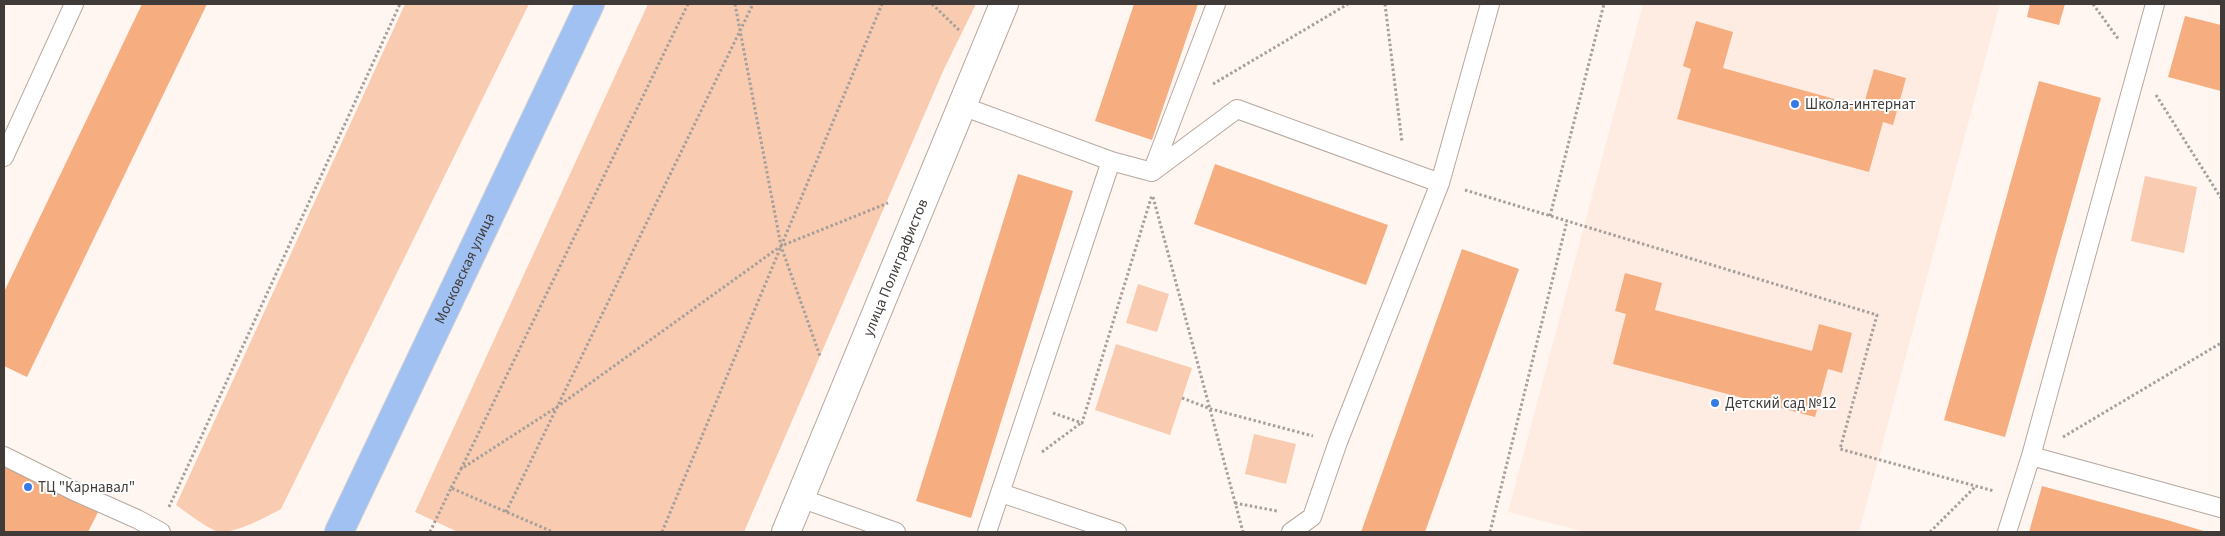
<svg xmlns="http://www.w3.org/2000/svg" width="2225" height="536" viewBox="0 0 2225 536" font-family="'Source Sans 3',sans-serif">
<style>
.built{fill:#feece2}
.green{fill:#f9ccb1}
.building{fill:#f6ad80}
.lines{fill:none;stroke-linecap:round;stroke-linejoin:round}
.service-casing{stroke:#b5a8a0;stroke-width:20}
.minor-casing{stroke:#b5a8a0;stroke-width:30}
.primary-casing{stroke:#d5d4d3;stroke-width:30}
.path{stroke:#a69f9b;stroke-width:3;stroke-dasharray:2.5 2.5;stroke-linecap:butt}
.service{stroke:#fff;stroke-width:18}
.minor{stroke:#fff;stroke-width:28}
.primary{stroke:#a1c1f3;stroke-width:28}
.poi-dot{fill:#367ae8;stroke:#fff;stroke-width:2}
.labels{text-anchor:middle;stroke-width:4;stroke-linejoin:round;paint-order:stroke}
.poi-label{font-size:15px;fill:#403b38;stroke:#fff;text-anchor:start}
.street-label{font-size:15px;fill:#403b38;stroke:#fff}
</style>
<rect width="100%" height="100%" fill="#fff6f1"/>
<path class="built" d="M1643 4H2000L1859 532H1585L1508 512Z"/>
<path class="green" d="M405 4H529L281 509C266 517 232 536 216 531 202 525 189 514 176 505Z
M648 4H976L944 69 744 532H458L415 512Z
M2145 176 2197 187 2184 253 2131 241Z
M1138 284 1169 294 1157 332 1126 323Z
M1116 344 1192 368 1170 435 1095 410Z
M1254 434 1296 444 1286 484 1245 474Z"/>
<path class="building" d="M142 4H207L27 377 4 366V292Z
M1134 4H1198L1152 140 1095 121Z
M2030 4H2065L2059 25 2027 17Z
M2185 16 2221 25V91L2168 77Z
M1696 21 1733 32 1723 68 1863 107 1874 69 1906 78 1893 125 1883 122 1869 172 1677 119 1691 69 1683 66Z
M2039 81 2101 98 2005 437 1944 420Z
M1215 164 1388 225 1366 285 1194 224Z
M1018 174 1073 191 971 518 916 501Z
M1462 249 1519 269 1425 532H1361Z
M1625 273 1662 283 1655 310 1812 351 1819 324 1852 333 1842 373 1828 369 1815 417 1613 364 1626 314 1615 311Z
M4 464 99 510 88 532H4Z
M2042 486 2167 520 2207 532H2029Z"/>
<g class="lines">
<g class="service-casing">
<path id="service" d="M962 106 1111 161 987 532
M4 157 74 4
M1111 161 1152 172 1216 4
M1152 172 1237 109 1440 183
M4 456 74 491 137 519 161 532
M2031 456 2221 508
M1001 493 1117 532
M800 498 896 532
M1291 532 1312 517 1338 442 1440 183 1490 4
M2007 532 2031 456 2155 4"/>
</g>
<g class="minor-casing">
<g id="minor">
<path id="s1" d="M786 532 1004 4"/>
</g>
</g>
<g class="primary-casing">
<g id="primary">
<path id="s2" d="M339 532 590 4"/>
</g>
</g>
<path class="path" d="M735 4 781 246 820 356
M932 4 960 31
M1385 4 1402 142
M2093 4 2119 40
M1213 84 1348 4
M2156 95 2221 198
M1465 190 1877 315 1840 449 1994 491
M1153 197 1243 532
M1550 216 1604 4
M1182 398 1211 409 1313 436
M1053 413 1082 423 1152 195
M2063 437 2221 343
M1042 452 1081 423
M461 469 688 4
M451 488 461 469 557 407 781 246 888 203
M1235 503 1277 511
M169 507 400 4
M506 512 753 4
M430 532 451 488 553 532
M662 532 882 4
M1490 532 1567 221
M1930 532 1976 486"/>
<use href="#service" class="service"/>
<use href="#minor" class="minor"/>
<use href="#primary" class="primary"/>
</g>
<g class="poi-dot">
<circle cx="1795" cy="104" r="5"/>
<circle cx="1715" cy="403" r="5"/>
<circle cx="28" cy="487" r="5"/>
</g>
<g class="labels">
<g class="poi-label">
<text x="1805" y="109">Школа-интернат</text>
<text x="1725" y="408">Детский сад №12</text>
<text x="38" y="492">ТЦ "Карнавал"</text>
</g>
<g class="street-label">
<text dy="5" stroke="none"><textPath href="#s2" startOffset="292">Московская улица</textPath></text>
<text dy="5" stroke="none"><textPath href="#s1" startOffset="286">улица Полиграфистов</textPath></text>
</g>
</g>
<rect width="2225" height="536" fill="none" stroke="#403b38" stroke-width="10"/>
</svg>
